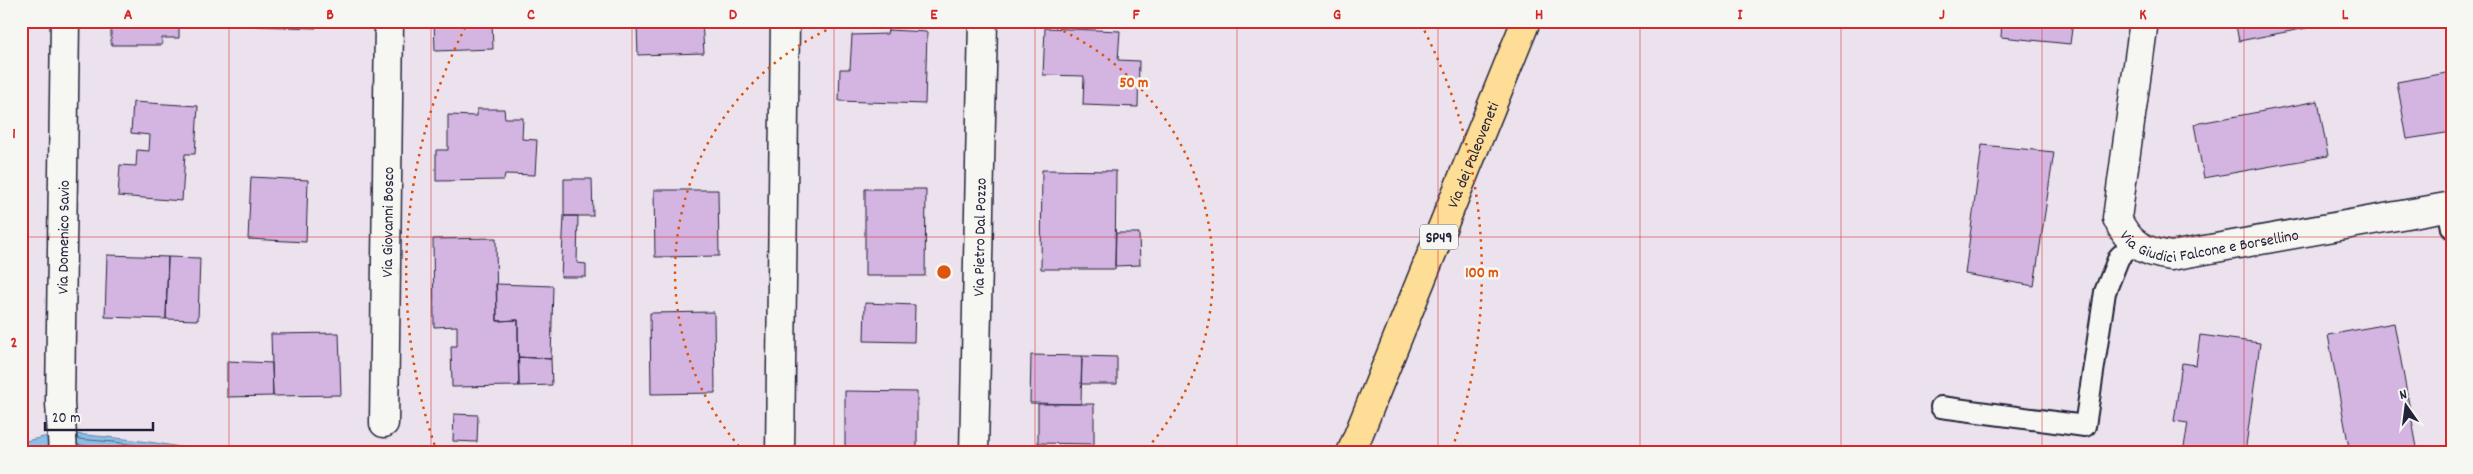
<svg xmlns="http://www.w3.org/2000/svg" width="2473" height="474" viewBox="0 0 2473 474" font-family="Dekko,sans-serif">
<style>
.water{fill:#8abee7;stroke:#6080a2}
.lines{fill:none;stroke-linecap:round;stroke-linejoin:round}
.shore{stroke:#4c6080;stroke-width:1}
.building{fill:#d4b5e2;stroke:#22223b}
.lane-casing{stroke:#22223b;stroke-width:24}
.street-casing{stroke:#22223b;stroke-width:31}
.primary-casing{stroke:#22223b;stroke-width:31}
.lane{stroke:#f6f6f2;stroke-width:20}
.street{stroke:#f6f6f2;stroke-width:28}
.primary{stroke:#fedd96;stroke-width:28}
.grid{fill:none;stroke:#d62828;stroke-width:1;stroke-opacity:0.55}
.ring{fill:none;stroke:#de560e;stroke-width:2.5;stroke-dasharray:2.5 5}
.labels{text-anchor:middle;stroke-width:5;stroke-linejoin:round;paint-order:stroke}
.shield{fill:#f6f6f2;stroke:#626272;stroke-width:1}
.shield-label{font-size:15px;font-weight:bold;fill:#22223b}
.street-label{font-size:16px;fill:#22223b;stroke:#f6f6f2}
.centre{fill:#de560e;stroke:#f6f6f2;stroke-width:2.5}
.ring-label{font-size:15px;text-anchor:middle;font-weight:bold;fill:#de560e;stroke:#f6f6f2;stroke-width:5;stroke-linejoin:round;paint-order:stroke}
.neatline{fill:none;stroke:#d62828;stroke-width:2}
.grid-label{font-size:16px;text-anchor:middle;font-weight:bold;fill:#d62828}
</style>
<rect width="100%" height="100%" fill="#ece2ed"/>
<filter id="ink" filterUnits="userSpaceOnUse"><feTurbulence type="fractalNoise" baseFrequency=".02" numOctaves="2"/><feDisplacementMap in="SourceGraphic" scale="10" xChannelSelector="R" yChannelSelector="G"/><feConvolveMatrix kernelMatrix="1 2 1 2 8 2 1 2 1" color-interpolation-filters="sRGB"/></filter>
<g filter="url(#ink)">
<path class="water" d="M62 433C112 437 161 442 210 453H21V442Z"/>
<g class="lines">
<path class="shore" d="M77 439 114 442 187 453
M78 445 149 453"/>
</g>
<path class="building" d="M111 21H179V38H162V45H111Z
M257 21H316V28L256 26Z
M434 21H492L493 49 435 51Z
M651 21H702L704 53 638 55 637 24 652 23Z
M2002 21H2073L2070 44 2001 37Z
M2235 21H2316L2317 26 2239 41Z
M1045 28 1120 31 1118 60 1139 61 1138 107 1083 105 1084 76 1043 75Z
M888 30 927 32 925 104 839 101 840 69H850L852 35 887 34Z
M2452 72V132L2407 139 2397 82Z
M2318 101 2328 156 2204 178 2194 124Z
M133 102 198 106 195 154H185L182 201 118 196 120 165 136 166 137 150 149 151 150 135 131 133Z
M477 109H504L505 118H523L522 139 537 140 535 175 505 174 504 180 436 181V150H448V115L477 116Z
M1982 145 2054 152 2034 286 1965 274Z
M1042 170 1116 171 1115 269H1041Z
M251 177 308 180 306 242 248 239Z
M564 179H592L593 216H564Z
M865 189H926L925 276H865Z
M654 190H718L719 256 655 257Z
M564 216H578L577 263 586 264V277H561Z
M1116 233H1139L1140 265 1115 266Z
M496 238 497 321 518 320 519 386 452 387 451 346H457V326L434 327 433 239Z
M107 255 168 257 166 319 105 317Z
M168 257 200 258 198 320 166 319Z
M496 284 553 286 551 359 518 357V320L497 321Z
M865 303 915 305 914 342 864 341Z
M714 312 715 393 651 394 650 313Z
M2394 323 2418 453H2350L2328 335Z
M339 333 341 395 273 396 271 334Z
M2200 335 2260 343 2245 453H2183L2188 423 2174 421 2182 363 2196 365Z
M1031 355 1082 356 1081 404 1030 403Z
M1082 356 1117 357V384H1081Z
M518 357 551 359 552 385 519 386Z
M227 361 272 363 273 396 227 397Z
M845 391 917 392V453H845Z
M1038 404H1094V444L1038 443Z
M454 414 478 415 477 442 453 441Z
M716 450V453H644V452Z"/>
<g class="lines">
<g class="lane-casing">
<path id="lane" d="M2448 207 2452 228
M1941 407 2085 426 2105 292 2119 257 2134 243"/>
</g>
<g class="street-casing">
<g id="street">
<path id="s1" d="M2144 21 2117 218C2128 244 2144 252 2171 256L2452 206"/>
<path id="s2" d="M384 423 389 21"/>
<path id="s3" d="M63 453 60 403 65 21"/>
<path d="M780 453 785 21"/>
<path id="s4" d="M974 453 983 21"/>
</g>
</g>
<g class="primary-casing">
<g id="primary">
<path id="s5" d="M1351 453 1526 21"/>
</g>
</g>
<use href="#lane" class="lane"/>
<use href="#street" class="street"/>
<use href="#primary" class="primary"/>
</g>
</g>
<path class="grid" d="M229 21V453M431 21V453M632 21V453M834 21V453M1035 21V453M1237 21V453M1438 21V453M1640 21V453M1841 21V453M2042 21V453M2244 21V453M21 237H2452"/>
<g class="ring">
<path d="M744 452A269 269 0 0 1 845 22M1043 22A269 269 0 0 1 1144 452"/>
<path d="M437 452A538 538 0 0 1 467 24M1421 24A538 538 0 0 1 1451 452"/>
</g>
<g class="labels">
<rect class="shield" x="1420" y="224.5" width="38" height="25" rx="4"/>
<g class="shield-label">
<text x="1439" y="242">SP49</text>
</g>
<g class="street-label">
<text dy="6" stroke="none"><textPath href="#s5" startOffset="322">Via dei Paleoveneti</textPath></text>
<text dy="6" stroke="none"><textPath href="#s2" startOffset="201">Via Giovanni Bosco</textPath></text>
<text dy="6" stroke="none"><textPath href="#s1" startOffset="306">Via Giudici Falcone e Borsellino</textPath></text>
<text dy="6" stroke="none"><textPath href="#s3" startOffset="216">Via Domenico Savio</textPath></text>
<text dy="6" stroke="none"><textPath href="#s4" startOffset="216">Via Pietro Dal Pozzo</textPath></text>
</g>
</g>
<circle cx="944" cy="272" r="8" class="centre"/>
<g class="ring-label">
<text x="1134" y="87">50 m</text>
<text x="1482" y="277">100 m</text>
</g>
<rect width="2473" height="474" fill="none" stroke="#f6f6f2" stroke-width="55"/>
<g transform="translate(2406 406) rotate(346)" stroke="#f6f6f2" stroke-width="4" paint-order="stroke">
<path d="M0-4L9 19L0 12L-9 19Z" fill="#22223b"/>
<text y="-8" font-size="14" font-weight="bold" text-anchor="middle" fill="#22223b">N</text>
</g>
<path d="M45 422v8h108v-8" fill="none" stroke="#22223b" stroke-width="2.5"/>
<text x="52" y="422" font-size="15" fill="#22223b" stroke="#f6f6f2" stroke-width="4" paint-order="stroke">20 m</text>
<rect x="28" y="28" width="2418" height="418" class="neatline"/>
<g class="grid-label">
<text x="128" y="19">A</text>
<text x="330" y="19">B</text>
<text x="531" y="19">C</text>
<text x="733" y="19">D</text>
<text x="934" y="19">E</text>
<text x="1136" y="19">F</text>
<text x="1337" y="19">G</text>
<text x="1539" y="19">H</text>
<text x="1740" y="19">I</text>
<text x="1942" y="19">J</text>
<text x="2143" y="19">K</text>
<text x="2345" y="19">L</text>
<text x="14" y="138">1</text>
<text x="14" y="347">2</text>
</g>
</svg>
